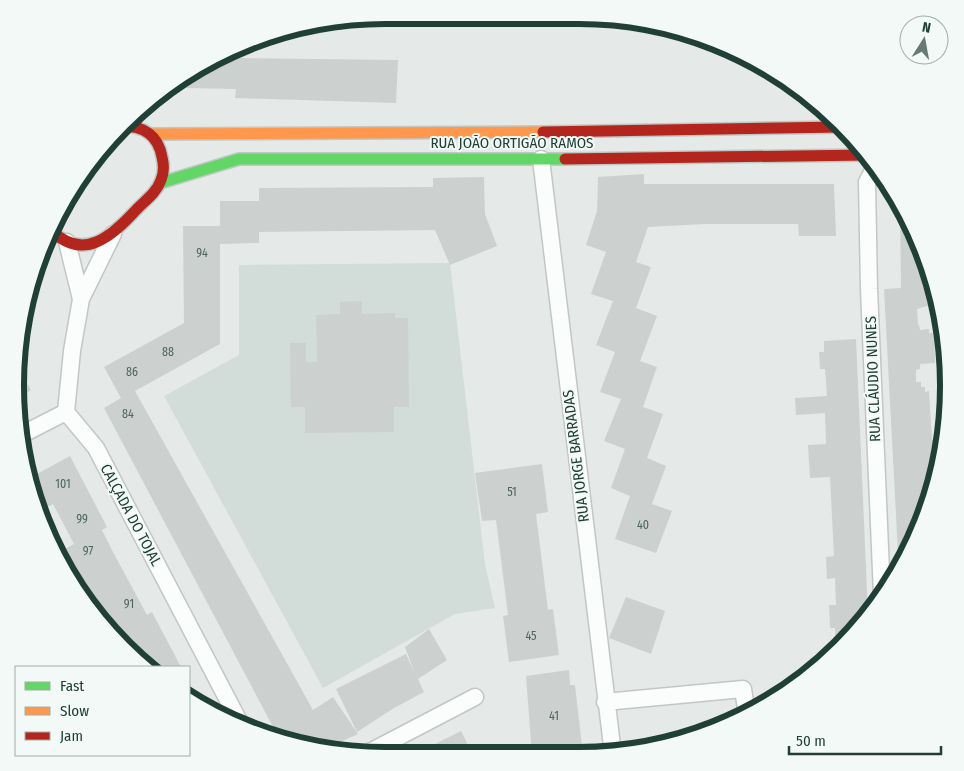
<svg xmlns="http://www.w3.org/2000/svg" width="964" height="771" viewBox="0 0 964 771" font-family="'Fira Sans Condensed',sans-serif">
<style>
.built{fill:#d2dcd8}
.green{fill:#cde4d4}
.building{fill:#ccd1cf}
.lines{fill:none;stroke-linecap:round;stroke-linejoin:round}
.street-casing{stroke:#c2c7c5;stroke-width:19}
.fast-casing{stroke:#c0c8c5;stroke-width:14}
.slow-casing{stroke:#c0c8c5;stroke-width:14}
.jam-casing{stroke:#c0c8c5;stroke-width:14}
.street{stroke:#fbfcfc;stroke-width:16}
.fast{stroke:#63d668;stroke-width:11}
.slow{stroke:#ff974d;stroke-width:11}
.jam{stroke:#b3261e;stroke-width:11}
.labels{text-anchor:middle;stroke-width:4;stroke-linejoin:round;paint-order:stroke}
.number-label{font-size:12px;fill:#4c645d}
.street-label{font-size:15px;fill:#203f36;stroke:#f3f9f6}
.rim{fill:none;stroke:#203f36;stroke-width:6}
</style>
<rect width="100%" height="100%" fill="#e5eae8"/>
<path class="built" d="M450 263 485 564 495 608 455 614 323 688 164 396 239 355V265Z"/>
<path class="green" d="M536 16H603L657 28C616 29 576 25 536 16Z"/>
<path class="building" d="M228 53 227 57 238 58 398 60 396 103 235 98 236 89 186 88 187 75 201 64Z
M644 174V184H834L836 236H799L798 224H705L648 227 636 262 651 267 636 308 657 316 640 361 657 367 643 407 663 414 647 458 666 466 652 504 672 511 656 553 615 539 630 496 611 488 625 449 604 441 621 399 600 392 615 352 596 345 613 301 591 294 606 252 586 245 597 211 598 177Z
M484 177 485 214 497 246 450 265 435 230 259 232V243L220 244V344L135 391 313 710 333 697 358 734 338 743 327 750 290 743 280 740 104 408 121 398 104 367 184 323 183 226H220V201H259V188L433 187V178Z
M900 204 911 221 936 289 939 308H935V306H927L917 309 918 325H919L920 330 929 329V333H934L935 363 920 364V369L916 370V382H921V387H925V392L929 391 932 440 938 439V453H932L934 485 929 504 899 572 884 289 901 288Z
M362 301V314L395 313V318H408L409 407H394V432L305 433V407H291L290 343H306V362H317L316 315 340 314V302Z
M856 339 868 614 857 630 831 654V648H836L835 628H830L829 605H836L835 578 827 579 826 557 834 556 830 477 810 478 808 445 826 444 825 413 796 415 795 398 827 396 825 369H820L819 352H824V341Z
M16 363 31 390 18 398V396Z
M943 384 947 385 946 426H943Z
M70 456 107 527 102 530 113 552 147 615 152 612 181 667H147L124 645 116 631 111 634 107 630 95 612 63 550 74 544 53 504 40 511 27 473 35 469 37 474Z
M542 464 548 512 536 514 548 610 553 609 559 655 509 662 503 616 508 615 496 520 482 521 475 473Z
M626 597 665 611 651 654 609 638Z
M429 629 447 660 418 679 424 692 394 708 357 732 336 689 406 654 415 674 405 647Z
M569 670 570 685H575L582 746 577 747V755H532L526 676Z
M189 682 200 705 189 697Z
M725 722 726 724 693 736V733L701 732 700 725Z
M461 731 473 755H413Z"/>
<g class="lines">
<g class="street-casing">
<path id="street" d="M541 159 613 754
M876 165 867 182 869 289 882 595
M113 234 81 299 72 351 66 412 96 448 241 725
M67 242 81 299
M21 435 66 412
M605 702 743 689 747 715
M364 755 475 697"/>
</g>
<g class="fast-casing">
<path id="fast" d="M160 183 239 159H565"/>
</g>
<g class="slow-casing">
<path id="slow" d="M151 134 543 132"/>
</g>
<g class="jam-casing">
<path id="jam" d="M543 132 842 127
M565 159 867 155
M51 230C84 263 113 235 137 209 146 200 157 192 161 180 164 173 164 165 162 157 158 135 144 126 122 126"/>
</g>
<use href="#street" class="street"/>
<use href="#fast" class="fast"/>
<use href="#slow" class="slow"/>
<use href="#jam" class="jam"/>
</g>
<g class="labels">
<g class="number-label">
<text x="202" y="257">94</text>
<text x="168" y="356">88</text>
<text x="132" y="376">86</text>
<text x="128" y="418">84</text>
<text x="63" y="488">101</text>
<text x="512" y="496">51</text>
<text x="82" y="523">99</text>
<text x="643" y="529">40</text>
<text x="88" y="555">97</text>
<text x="129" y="608">91</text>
<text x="531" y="640">45</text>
<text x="554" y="720">41</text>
</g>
<g class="street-label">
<text x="512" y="148">RUA JOÃO ORTIGÃO RAMOS</text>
<text transform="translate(873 379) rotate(-92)" y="5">RUA CLÁUDIO NUNES</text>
<text transform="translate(576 456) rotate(-97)" y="5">RUA JORGE BARRADAS</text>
<text transform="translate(131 515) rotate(62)" y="5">CALÇADA DO TOJAL</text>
</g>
</g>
<path d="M0 0H964V771H0ZM385 24H579A361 361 0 0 1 940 385V386A361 361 0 0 1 579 747H385A361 361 0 0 1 24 386V385A361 361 0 0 1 385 24Z" fill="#f3f9f6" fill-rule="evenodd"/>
<path class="rim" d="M385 24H579A361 361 0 0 1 940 385V386A361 361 0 0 1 579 747H385A361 361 0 0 1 24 386V385A361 361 0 0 1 385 24Z"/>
<rect x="15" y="666" width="175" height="90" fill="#f3f9f6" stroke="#9fafa9"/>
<rect x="25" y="682" width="25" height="8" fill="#63d668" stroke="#9fafa9"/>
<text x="60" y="691" font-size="15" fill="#203f36">Fast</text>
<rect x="25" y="707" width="25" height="8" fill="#ff974d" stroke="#9fafa9"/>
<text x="60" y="716" font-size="15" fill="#203f36">Slow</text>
<rect x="25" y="732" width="25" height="8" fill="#b3261e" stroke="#9fafa9"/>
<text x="60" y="741" font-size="15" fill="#203f36">Jam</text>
<g transform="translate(924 40) rotate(11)"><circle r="24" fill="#f3f9f6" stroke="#9fafa9"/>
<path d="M0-4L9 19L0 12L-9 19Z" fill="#657b74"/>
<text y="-8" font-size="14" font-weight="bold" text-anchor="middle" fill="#203f36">N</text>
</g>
<path d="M789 746v8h152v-8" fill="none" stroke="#203f36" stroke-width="2.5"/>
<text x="796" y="746" font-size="15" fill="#203f36" stroke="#f3f9f6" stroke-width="4" paint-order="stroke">50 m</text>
</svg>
